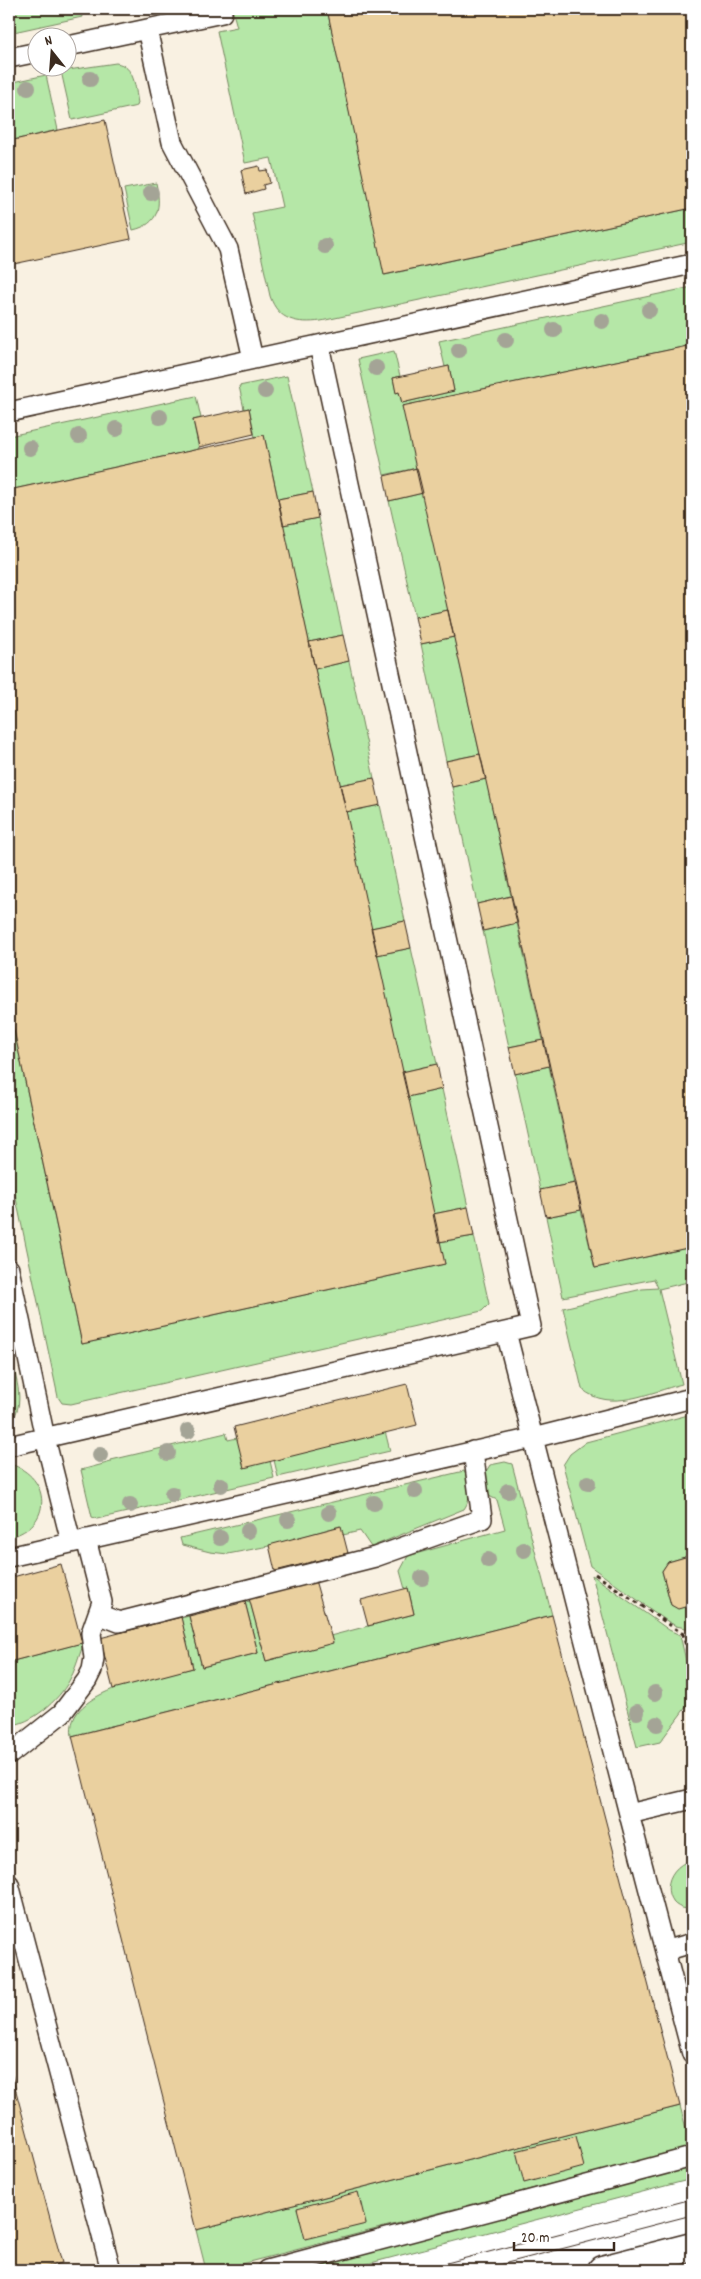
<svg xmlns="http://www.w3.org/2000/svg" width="701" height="2279" viewBox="0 0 701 2279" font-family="Dekko,sans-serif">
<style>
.built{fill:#f9f1e2;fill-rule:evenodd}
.green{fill:#b5e7a7;stroke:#788862}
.building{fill:#ead09f;stroke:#3b2a1e}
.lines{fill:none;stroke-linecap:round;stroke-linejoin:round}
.lane-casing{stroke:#3b2a1e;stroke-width:22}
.secondary-casing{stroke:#3b2a1e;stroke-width:31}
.path{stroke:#3b2a1e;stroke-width:3;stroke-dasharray:4 4;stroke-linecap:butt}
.lane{stroke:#fff;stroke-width:19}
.secondary{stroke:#fff;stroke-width:28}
.tram{stroke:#3b2a1e;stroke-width:1}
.tree{fill:#a4a496}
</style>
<rect width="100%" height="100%" fill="#fff"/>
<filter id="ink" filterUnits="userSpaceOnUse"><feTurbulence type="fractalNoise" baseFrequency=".02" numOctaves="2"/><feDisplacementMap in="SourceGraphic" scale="10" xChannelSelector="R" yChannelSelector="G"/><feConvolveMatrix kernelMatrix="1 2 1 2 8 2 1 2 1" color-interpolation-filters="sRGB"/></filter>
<g filter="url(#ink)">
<path class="built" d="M9 9H692V2179L344 2270H9ZM38 38H68V68H38Z"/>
<path class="green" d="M9 9H80L82 17 9 33Z
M232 9H327L385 275 692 208V242L321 321C298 324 278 321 270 296L252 213 282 207 271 158 245 163 217 31 237 27Z
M116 63C135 66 135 87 138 103L137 106 72 120 61 71Z
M46 75 58 130 9 141V83Z
M156 183C161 206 160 224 133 230L124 189Z
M692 287V345L403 406 417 468 384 475 358 359 394 351 400 376 393 378 396 392H399L402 403 454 391 449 366 445 367 439 341Z
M287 376 313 492 278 499 264 435 255 437 249 408 244 409 239 386Z
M196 396 201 418 193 420 199 449 9 490V436Z
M423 493 448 610 415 617 389 501Z
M318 518 343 635 309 642 283 525Z
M454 637 480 754 446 761 421 644Z
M349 661 374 778 340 785 315 669Z
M486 779 511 896 477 904 452 787Z
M380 805 405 921 371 928 346 812Z
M517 923 543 1040 509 1047 483 931Z
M411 948 437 1064 402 1072 377 955Z
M9 1007 82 1344 445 1264 439 1242 474 1236 489 1304 482 1311 71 1404 62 1403 58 1397 9 1165Z
M549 1066 575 1183 540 1190 515 1074Z
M442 1089 468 1207 433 1214 408 1097Z
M581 1210 595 1268 692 1247V1281L659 1289 682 1384C650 1392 610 1413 582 1389L563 1308 642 1289 658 1288 654 1279 563 1297 546 1217Z
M9 1350C13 1370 25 1397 15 1415L9 1417Z
M692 1414V1555L668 1562 662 1571 671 1605 678 1608 691 1605V1629L676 1626 667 1621 590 1566 563 1465 570 1454 586 1442Z
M385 1431 390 1451 278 1477 274 1460Z
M226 1433 228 1440 237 1438 270 1461 274 1478 97 1519 92 1517 81 1470 111 1462V1460Z
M505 1462 512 1464 552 1615 72 1736C63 1689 162 1676 193 1668L181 1618 189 1616 202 1667 258 1653 245 1602 250 1601 266 1661 332 1643 330 1636 414 1614 408 1588 405 1589 400 1571 408 1556 505 1529 497 1500 489 1496 485 1473 490 1465Z
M10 1464C52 1477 53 1527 9 1537Z
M464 1471C470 1483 472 1498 464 1509L371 1547 360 1531 343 1535 340 1526 269 1546 228 1554 210 1552 182 1545 180 1538Z
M592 1575 669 1630 680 1635 692 1686V1699L660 1742 637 1747Z
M81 1643 82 1648C78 1659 75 1671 69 1681 59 1700 31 1725 9 1725V1662Z
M686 1862H692V1909C663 1911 660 1874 686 1862Z
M680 2106 690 2143 682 2150 218 2270H206L196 2230Z
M692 2165V2179L344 2270H296Z"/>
<path class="building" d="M327 9H692V208L384 275Z
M105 120 131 239 9 265V141Z
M259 166 260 171 267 170 270 183 263 185 264 189 246 194 241 170Z
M692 345V1247L595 1268 402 406Z
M449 366 454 391 402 403 399 392 396 393 393 378Z
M249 408 254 434 199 447 193 420Z
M264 435 445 1264 82 1344 9 1007V490Z
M417 468 423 493 389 501 384 476Z
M313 492 318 518 283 525 278 499Z
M448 610 454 637 421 644 415 617Z
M343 635 349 661 315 669 309 642Z
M480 754 486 779 452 787 446 761Z
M374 778 380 805 346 812 340 785Z
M511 896 517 923 483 931 477 904Z
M405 921 411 948 377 955 371 928Z
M543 1040 549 1066 515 1074 509 1047Z
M437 1064 442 1089 408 1097 402 1072Z
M575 1183 581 1210 546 1217 540 1190Z
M468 1207 474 1236 439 1242 433 1214Z
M407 1384 417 1425 244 1468 234 1427Z
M341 1526 348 1553 275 1571 269 1545Z
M692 1555V1605L678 1609 671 1605 662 1571 668 1562Z
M61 1564 82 1643 9 1662V1578Z
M315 1580 333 1643 266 1661 249 1598Z
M408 1588 414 1614 368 1626 361 1600Z
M245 1602 258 1653 202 1667 189 1616Z
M552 1615 680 2106 196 2230 72 1736Z
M181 1617 193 1668 113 1689 100 1638Z
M9 2065 62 2263 35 2270H9Z
M576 2136 584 2167 524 2183 516 2151Z
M358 2192 366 2224 305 2239 297 2208Z"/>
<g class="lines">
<g class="lane-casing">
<path id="lane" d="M147 29 172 142 228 249 253 359
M68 46 222 13
M9 58 38 52
M9 412 692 264
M9 1269 45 1438 71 1542
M506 1332 629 1814 692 2054
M9 1446 531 1326 319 345
M9 1557 533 1438 692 1398
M98 1614 119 1622 375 1557 482 1519 473 1451
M9 1755 62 1713 87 1680 92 1670 94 1658 91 1633 102 1602 86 1539
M629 1814 692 1799
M9 1884 111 2270
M665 1951 692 1943
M267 2270 692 2157"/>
</g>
<g class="secondary-casing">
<path id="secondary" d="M602 2270 692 2247"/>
</g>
<path class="path" d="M595 1574 683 1634
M692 1632 683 1634 692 1671"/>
<use href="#lane" class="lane"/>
<use href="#secondary" class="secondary"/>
<path class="tram" d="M420 2270 692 2199
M480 2270 692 2215"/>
</g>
<g class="tree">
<circle cx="90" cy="79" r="8"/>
<circle cx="28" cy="88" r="8"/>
<circle cx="151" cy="193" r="8"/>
<circle cx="325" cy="246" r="8"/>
<circle cx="649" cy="310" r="8"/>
<circle cx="602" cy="321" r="8"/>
<circle cx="554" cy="330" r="8"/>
<circle cx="506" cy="340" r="8"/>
<circle cx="459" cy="350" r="8"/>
<circle cx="376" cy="368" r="8"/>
<circle cx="265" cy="391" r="8"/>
<circle cx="160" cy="417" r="8"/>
<circle cx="116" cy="429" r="8"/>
<circle cx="79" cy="436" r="8"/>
<circle cx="30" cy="448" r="8"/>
<circle cx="188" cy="1431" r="8"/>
<circle cx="168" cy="1453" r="8"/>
<circle cx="100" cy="1455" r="8"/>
<circle cx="588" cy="1483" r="8"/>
<circle cx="221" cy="1485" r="8"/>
<circle cx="415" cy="1491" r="8"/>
<circle cx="508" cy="1491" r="8"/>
<circle cx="172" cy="1494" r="8"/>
<circle cx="374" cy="1503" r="8"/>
<circle cx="130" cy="1505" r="8"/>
<circle cx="329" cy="1513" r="8"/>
<circle cx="288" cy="1520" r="8"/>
<circle cx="248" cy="1531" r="8"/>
<circle cx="220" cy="1538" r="8"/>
<circle cx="524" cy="1550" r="8"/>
<circle cx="488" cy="1560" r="8"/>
<circle cx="422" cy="1578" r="8"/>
<circle cx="655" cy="1693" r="8"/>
<circle cx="637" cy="1712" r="8"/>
<circle cx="657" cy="1724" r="8"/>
</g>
</g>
<rect width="701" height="2279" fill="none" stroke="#fff" stroke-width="30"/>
<rect x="15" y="15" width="671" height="2249" fill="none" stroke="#3b2a1e" stroke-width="2" filter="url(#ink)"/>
<g transform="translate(52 52) rotate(343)"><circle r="24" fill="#ffffff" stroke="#b1aaa5"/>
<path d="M0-4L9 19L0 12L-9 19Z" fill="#3b2a1e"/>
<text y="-8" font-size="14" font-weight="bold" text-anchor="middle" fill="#3b2a1e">N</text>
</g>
<path d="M514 2242v8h100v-8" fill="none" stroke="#3b2a1e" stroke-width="2.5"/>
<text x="521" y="2242" font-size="15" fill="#3b2a1e" stroke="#ffffff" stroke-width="4" paint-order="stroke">20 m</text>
</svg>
